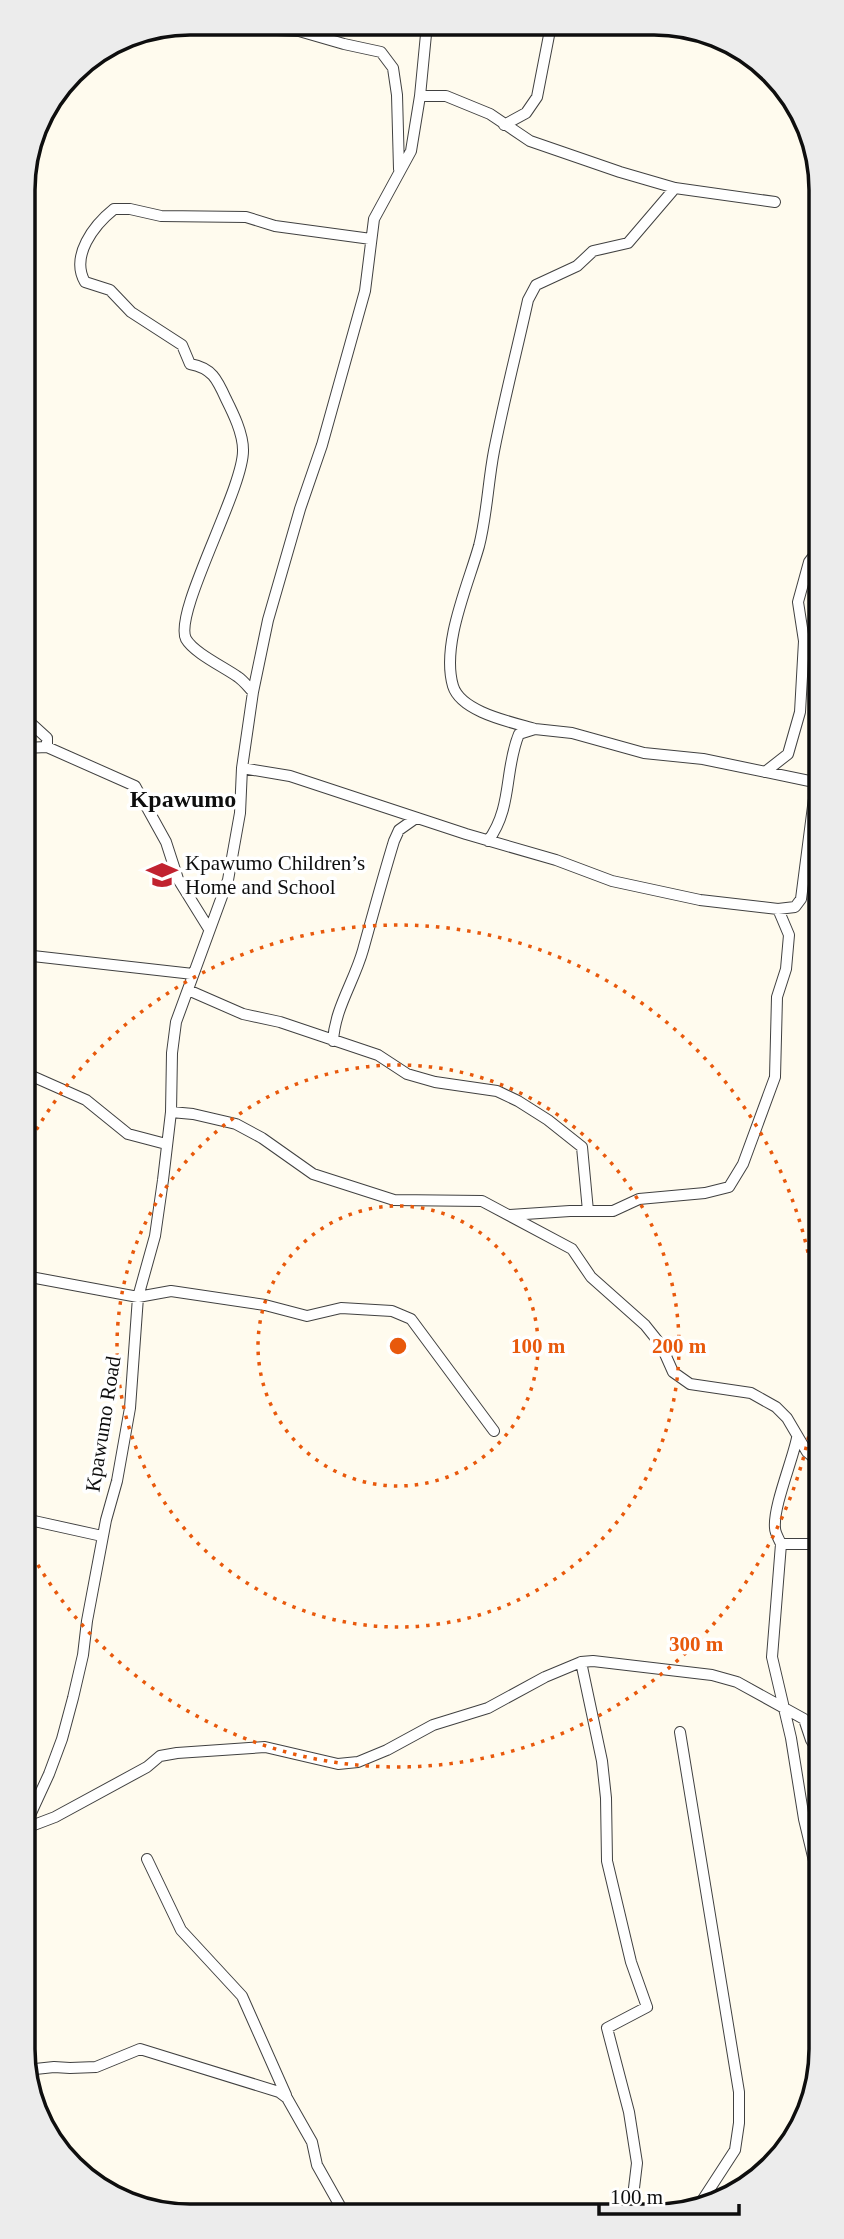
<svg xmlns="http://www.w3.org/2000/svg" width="844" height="2239" viewBox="0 0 844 2239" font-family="Georgia,serif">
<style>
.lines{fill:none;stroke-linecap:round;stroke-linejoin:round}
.minor-casing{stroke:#414141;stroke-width:12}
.minor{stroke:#fff;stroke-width:10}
.ring{fill:none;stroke:#e8590c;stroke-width:3.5;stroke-dasharray:3.5 7}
.labels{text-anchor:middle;stroke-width:7;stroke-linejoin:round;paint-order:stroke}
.poi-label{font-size:21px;fill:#0e0e0e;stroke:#fff;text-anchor:start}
.street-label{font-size:21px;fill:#0e0e0e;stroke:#fff}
.quarter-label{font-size:24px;font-weight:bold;fill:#0e0e0e;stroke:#fff}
.rim{fill:none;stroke:#0e0e0e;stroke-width:3.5}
.centre{fill:#e8590c;stroke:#fff;stroke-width:3.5}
.ring-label{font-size:21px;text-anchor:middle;font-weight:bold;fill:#e8590c;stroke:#fff;stroke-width:7;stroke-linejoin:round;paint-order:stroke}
</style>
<rect width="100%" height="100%" fill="#fffbee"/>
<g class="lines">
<g class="minor-casing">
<path id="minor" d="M220 23 253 29 299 31 344 44 381 52 393 68 397 95 399 169
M166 27 183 29 217 23
M420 96H446L490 114 530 141 620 172 675 188 775 202
M504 125 526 113 537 97 551 25
M253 692C248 687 244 681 238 677 224 667 194 653 186 639 173 613 244 488 243 450 243 433 233 413 226 399 217 379 212 368 190 364L182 345 131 312 110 290 85 282C70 256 94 225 114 209H130L161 216 246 217 275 226 371 239
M24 717 47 738V747L135 786 166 842 178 879 209 929
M535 729C511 722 461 712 453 686 441 645 468 585 479 546 487 515 488 482 494 451 504 400 517 350 528 300L536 285 577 266 593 251 628 243 675 188
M24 748 47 747
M242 768 290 776 466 834 556 860 612 881 700 900 778 909 795 907 801 899 816 783
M765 772 788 754 800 712 804 641 798 602 809 562 819 549
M488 841C513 807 504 770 519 734L535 729 572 733 644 753 703 759 819 783
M24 955 193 974
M188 990 243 1014 280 1022 378 1055 407 1074 435 1082 497 1091 518 1101 548 1120 582 1147 588 1211
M333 1041C335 1008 354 982 363 950 373 914 383 877 394 841L399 830 416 818
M25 1073 86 1100 128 1134 166 1144
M171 1112 193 1114 236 1124 262 1138 313 1174 394 1200 482 1201 572 1249 591 1277 645 1325 661 1345 673 1372 690 1384 751 1393 776 1407 787 1418 807 1452 820 1463
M510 1215 570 1211H613L639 1199 705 1193 729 1187 743 1164 775 1077 777 997 786 969 789 935 778 909
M25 1276 138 1297 171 1291 265 1305 307 1316 341 1308 392 1311 411 1319 494 1431
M797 1438C792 1462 773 1507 775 1528 775 1533 779 1539 781 1544L772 1657 791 1738 804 1819 821 1890
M25 1519 102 1536
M781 1544H820
M581 1662 602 1761 606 1798 607 1861 631 1962 647 2007 607 2028 629 2112 637 2163 631 2213
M680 1732 739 2092V2123L735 2150 696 2210
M26 1824 49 1774 62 1739 73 1698 83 1655 87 1621 106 1520 117 1481 130 1408 138 1297 155 1236 163 1180 171 1112 172 1053 176 1022 228 880 240 813 242 768 253 692 268 620 300 509 322 445 365 291 374 219 411 151 420 96 427 24
M26 1828 55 1817 147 1767 160 1756 177 1753 265 1747 338 1764 358 1762 387 1750 433 1725 488 1708 545 1677 581 1662 593 1661 712 1675 737 1682 804 1719 811 1740 820 1755
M147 1859 181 1930 242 1996 286 2095
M26 2070 54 2067 70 2068 96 2067 140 2049 279 2092 287 2098 312 2142 317 2165 344 2213"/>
</g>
<use href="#minor" class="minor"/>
</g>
<g class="ring">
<circle cx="398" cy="1346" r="140"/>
<circle cx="398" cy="1346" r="281"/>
<path d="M26 1148A421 421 0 1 1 26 1544"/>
</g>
<defs>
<g id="school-bare" transform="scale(2.415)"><path d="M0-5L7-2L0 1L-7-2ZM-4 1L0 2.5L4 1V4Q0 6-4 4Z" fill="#c12230" stroke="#fff" stroke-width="2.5" paint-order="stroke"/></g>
</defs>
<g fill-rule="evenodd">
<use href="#school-bare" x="162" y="875"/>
</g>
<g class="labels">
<g class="poi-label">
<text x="185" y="870">Kpawumo Children’s<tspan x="185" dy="24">Home and School</tspan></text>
</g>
<g class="street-label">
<text transform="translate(103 1424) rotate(-81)" y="7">Kpawumo Road</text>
</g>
<g class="quarter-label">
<text x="183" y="807">Kpawumo</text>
</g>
</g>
<path d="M0 0H844V2239H0ZM190 35H654A155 155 0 0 1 809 190V2049A155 155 0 0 1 654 2204H190A155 155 0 0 1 35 2049V190A155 155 0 0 1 190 35Z" fill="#ececec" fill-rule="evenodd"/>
<path class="rim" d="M190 35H654A155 155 0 0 1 809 190V2049A155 155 0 0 1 654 2204H190A155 155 0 0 1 35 2049V190A155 155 0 0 1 190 35Z"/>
<circle cx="398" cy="1346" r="10" class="centre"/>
<g class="ring-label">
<text x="538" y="1353">100 m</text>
<text x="679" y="1353">200 m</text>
<text x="696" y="1651">300 m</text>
</g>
<path d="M599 2204v10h140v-10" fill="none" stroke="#0e0e0e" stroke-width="3.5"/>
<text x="610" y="2204" font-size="21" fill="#0e0e0e" stroke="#ffffff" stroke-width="5" paint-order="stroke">100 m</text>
</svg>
